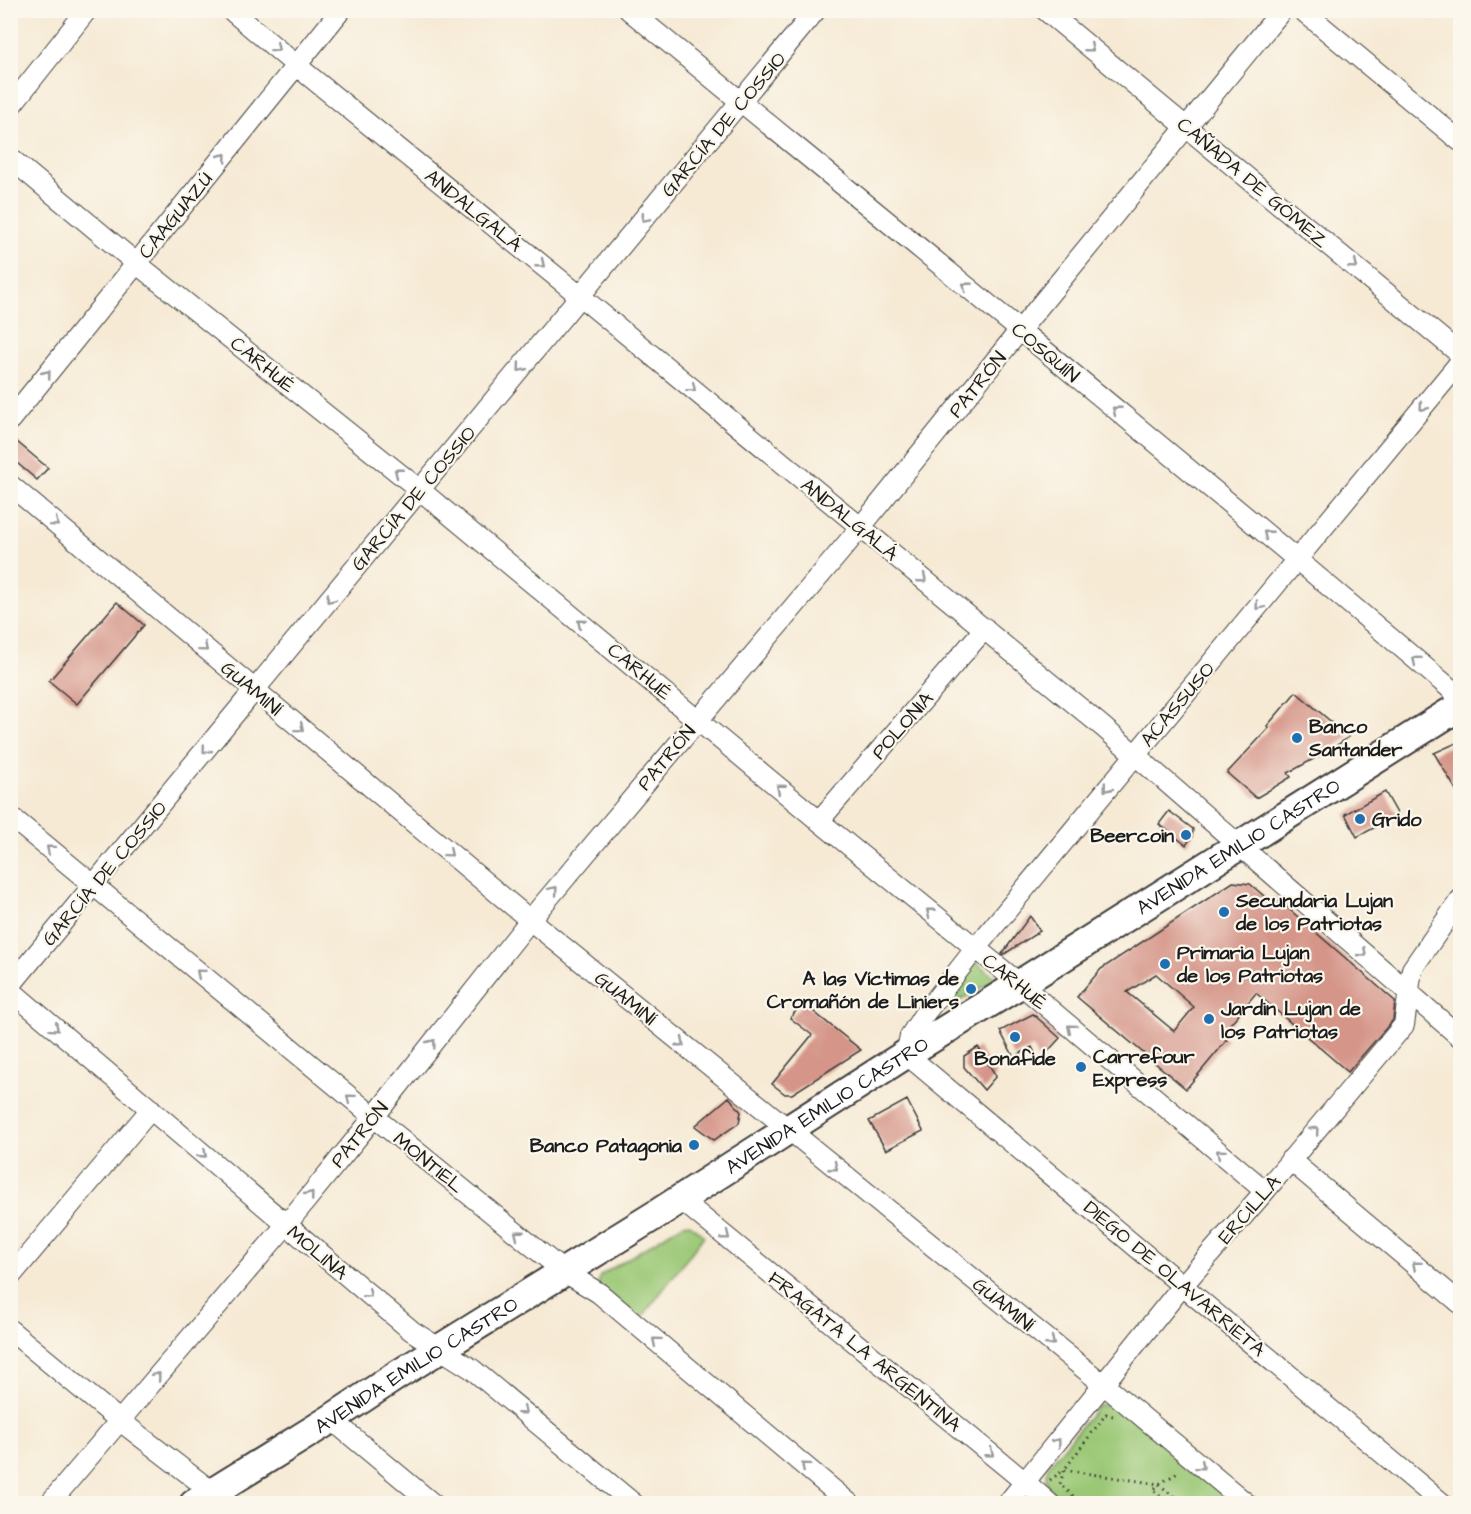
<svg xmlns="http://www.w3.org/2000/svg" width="1471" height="1514" viewBox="0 0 1471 1514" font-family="'Architects Daughter',sans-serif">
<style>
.green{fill:#9bc876;stroke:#5c7249;stroke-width:1.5}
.building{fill:#d59589;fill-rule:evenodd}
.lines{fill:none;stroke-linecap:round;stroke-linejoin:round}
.street-casing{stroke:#3d3b38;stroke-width:22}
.secondary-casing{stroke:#3d3b38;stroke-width:32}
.path{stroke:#3d3b38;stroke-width:3;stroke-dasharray:1.5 4.5;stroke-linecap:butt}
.street{stroke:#fff;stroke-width:20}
.secondary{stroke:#fff;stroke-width:28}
.oneway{stroke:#999}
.poi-dot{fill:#1f6fb2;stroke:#fbf7ec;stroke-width:2}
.labels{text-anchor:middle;stroke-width:4.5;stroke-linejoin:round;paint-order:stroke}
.street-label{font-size:20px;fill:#1c1c1c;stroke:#fbf7ec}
.poi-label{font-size:20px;font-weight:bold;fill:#1c1c1c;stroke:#fbf7ec;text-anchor:start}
</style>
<rect width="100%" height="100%" fill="#fbf7ec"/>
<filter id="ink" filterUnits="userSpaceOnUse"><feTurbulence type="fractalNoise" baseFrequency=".0167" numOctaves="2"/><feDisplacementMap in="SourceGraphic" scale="12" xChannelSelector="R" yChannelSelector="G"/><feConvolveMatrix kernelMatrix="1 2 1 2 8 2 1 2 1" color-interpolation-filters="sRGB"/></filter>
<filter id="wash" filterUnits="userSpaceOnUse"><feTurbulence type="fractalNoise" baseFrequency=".008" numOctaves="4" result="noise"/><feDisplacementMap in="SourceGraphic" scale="24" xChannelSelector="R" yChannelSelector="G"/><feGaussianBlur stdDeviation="1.35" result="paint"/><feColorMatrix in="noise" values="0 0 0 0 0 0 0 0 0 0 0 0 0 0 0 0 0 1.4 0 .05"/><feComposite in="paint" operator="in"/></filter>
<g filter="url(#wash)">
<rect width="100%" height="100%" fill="#f6ead5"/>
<path class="green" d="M975 961 997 979 933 1016Z
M689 1223 704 1236 640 1320 598 1284 600 1276 683 1224Z
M1117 1404 1234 1503H1065C1050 1491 1042 1487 1048 1466L1098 1406Z"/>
<g id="blocks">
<path class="building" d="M10 436 48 468 37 480 10 457Z
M117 602 144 625 77 704 49 681Z
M1296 692 1349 737 1328 751 1288 773 1291 777 1256 798 1227 773 1269 728 1267 726Z
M1461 741V798L1434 753Z
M1385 792 1398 815 1357 837 1345 814Z
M1169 811 1193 829 1192 837 1186 845 1159 824Z
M1233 882 1250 884 1271 902 1275 897 1395 1001 1393 1020 1348 1072 1256 993 1221 1035 1227 1040 1186 1089 1077 997 1101 969ZM1156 974 1194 1007 1174 1031 1127 992Z
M1030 916 1040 931 1003 955 1002 954Z
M803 1003 861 1050 792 1094H785L772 1084 812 1035 790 1018Z
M1033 1014 1060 1038 1039 1061 1032 1047 1014 1057 1000 1031Z
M978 1047 996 1076 984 1090 964 1067V1056Z
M729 1097 741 1112 739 1123 714 1140 695 1126Z
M907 1100 923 1131 886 1150 869 1121Z"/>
</g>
</g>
<g filter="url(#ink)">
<use href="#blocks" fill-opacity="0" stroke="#3d3b38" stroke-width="1.5"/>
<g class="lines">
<g class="street-casing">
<path id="street" d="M231 10 297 66 580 296 1103 727 1460 1037
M629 10C907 238 1187 465 1460 697
M1045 10 1460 354
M1302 10 1460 141
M10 107 87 10
M10 158 136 263 420 490 819 821 1020 984 1265 1191
M10 420 341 10
M10 485 530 920 1103 1384 1247 1504
M10 816 374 1117 563 1271 599 1293 850 1504
M819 821 985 628
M10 986 816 10
M10 990 412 1331 472 1369 634 1504
M1290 1160 1460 1303
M680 1199 1025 1482 1050 1504
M10 1277 151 1109
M10 1330 119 1420 228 1504
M331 1419 433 1504
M49 1504 286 1225 374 1117 530 920 860 528 1020 330 1282 10
M1007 1504 1183 1285 1265 1191 1404 1025 1412 969 1460 900
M1443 1504 906 1054 910 1036 922 1017 975 949 1460 362"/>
</g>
<g class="secondary-casing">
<g id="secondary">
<path id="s1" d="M194 1504 331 1419 399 1374 657 1214 906 1054 1020 984 1460 706"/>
</g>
</g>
<path class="path" d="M1050 1480 1064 1470 1159 1484 1179 1472
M1159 1484 1173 1496 1167 1502 1153 1490Z
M1082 1504 1060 1484 1064 1470 1106 1414 1113 1416"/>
<use href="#street" class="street"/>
<use href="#secondary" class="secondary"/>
</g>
<defs><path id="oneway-chevron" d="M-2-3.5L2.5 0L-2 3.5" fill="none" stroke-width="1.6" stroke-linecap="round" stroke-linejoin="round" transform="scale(1.5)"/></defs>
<g class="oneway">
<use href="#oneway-chevron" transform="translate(276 48) rotate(40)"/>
<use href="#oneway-chevron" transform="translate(1090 48) rotate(39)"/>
<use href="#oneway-chevron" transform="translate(223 157) rotate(-51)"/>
<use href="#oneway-chevron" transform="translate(645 218) rotate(130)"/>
<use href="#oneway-chevron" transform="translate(541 264) rotate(39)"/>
<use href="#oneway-chevron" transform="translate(1354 265) rotate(40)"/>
<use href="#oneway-chevron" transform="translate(966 286) rotate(-141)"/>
<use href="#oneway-chevron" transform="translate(521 368) rotate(130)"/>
<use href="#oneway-chevron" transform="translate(47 374) rotate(-51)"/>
<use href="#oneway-chevron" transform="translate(692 388) rotate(40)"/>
<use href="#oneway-chevron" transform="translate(1423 407) rotate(130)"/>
<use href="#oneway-chevron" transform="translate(1116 410) rotate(-141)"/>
<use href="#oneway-chevron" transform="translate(398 472) rotate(-141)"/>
<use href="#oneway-chevron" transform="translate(55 523) rotate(40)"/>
<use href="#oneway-chevron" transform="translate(1267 534) rotate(-141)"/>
<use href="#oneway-chevron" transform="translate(923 579) rotate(39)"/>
<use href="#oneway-chevron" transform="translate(330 599) rotate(130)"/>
<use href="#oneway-chevron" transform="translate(1259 606) rotate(130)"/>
<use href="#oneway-chevron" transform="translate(581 623) rotate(-140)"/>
<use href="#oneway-chevron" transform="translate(204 648) rotate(40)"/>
<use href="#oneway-chevron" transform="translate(1416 660) rotate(-140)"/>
<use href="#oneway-chevron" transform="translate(300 728) rotate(40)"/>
<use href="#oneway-chevron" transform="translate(206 750) rotate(129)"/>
<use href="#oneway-chevron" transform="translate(780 788) rotate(-140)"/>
<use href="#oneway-chevron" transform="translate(1107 788) rotate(129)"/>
<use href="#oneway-chevron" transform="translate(50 849) rotate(-140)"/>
<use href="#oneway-chevron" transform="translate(449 853) rotate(40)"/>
<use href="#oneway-chevron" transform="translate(554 890) rotate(-50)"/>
<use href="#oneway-chevron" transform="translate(930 912) rotate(-141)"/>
<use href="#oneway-chevron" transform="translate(1363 953) rotate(41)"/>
<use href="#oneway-chevron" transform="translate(200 973) rotate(-140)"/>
<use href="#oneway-chevron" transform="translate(55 1028) rotate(40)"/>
<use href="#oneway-chevron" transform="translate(1071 1028) rotate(-140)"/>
<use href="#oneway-chevron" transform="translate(432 1043) rotate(-52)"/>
<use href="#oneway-chevron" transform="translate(681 1043) rotate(39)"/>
<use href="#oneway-chevron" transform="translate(350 1098) rotate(-140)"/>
<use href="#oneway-chevron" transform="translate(1315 1130) rotate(-50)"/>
<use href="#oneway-chevron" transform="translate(1220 1153) rotate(-140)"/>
<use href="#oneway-chevron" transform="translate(203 1154) rotate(41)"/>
<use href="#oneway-chevron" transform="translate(834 1167) rotate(39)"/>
<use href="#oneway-chevron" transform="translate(310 1195) rotate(-51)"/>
<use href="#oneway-chevron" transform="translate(518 1234) rotate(-141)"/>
<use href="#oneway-chevron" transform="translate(726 1236) rotate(39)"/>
<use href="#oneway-chevron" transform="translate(1416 1265) rotate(-140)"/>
<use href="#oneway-chevron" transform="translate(368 1294) rotate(40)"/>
<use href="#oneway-chevron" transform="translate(656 1341) rotate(-140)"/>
<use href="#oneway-chevron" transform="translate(1051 1342) rotate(39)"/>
<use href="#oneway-chevron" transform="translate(157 1376) rotate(-50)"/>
<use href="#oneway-chevron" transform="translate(523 1411) rotate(40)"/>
<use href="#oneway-chevron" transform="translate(1057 1442) rotate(-52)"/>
<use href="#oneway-chevron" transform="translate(990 1453) rotate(39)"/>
<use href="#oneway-chevron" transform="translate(805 1466) rotate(-140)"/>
<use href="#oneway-chevron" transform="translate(1201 1466) rotate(40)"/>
</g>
</g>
<g class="poi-dot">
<circle cx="1297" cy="738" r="6"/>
<circle cx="1360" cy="819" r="6"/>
<circle cx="1186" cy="835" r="6"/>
<circle cx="1224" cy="912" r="6"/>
<circle cx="1165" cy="964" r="6"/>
<circle cx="971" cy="989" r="6"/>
<circle cx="1209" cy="1019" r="6"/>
<circle cx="1015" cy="1037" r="6"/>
<circle cx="1081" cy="1067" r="6"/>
<circle cx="694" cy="1145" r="6"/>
</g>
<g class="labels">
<g class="street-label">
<text transform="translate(723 124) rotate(-50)" y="7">GARCÍA DE COSSIO</text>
<text transform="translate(1253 182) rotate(40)" y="7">CAÑADA DE GÓMEZ</text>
<text transform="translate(474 210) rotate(39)" y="7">ANDALGALÁ</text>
<text transform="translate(175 215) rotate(-51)" y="7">CAAGUAZÚ</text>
<text transform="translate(1046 352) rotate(40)" y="7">COSQUÍN</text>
<text transform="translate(263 364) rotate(39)" y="7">CARHUÉ</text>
<text transform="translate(977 384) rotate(-51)" y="7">PATRÓN</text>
<text transform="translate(413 498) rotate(-50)" y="7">GARCÍA DE COSSIO</text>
<text transform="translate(850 519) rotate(39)" y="7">ANDALGALÁ</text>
<text transform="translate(640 671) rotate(40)" y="7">CARHUÉ</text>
<text transform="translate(252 688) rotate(40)" y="7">GUAMINÍ</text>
<text transform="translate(1177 704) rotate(-50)" y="7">ACASSUSO</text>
<text transform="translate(902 725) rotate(-49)" y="7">POLONIA</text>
<text transform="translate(666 757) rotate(-50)" y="7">PATRÓN</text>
<text dy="7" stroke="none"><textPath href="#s1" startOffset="1234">AVENIDA EMILIO CASTRO</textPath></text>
<text transform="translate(104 873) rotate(-50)" y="7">GARCÍA DE COSSIO</text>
<text transform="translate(1015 981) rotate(39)" y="7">CARHUÉ</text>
<text transform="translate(626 998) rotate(39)" y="7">GUAMINÍ</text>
<text dy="7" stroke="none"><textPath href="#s1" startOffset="748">AVENIDA EMILIO CASTRO</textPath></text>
<text transform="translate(359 1134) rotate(-51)" y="7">PATRÓN</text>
<text transform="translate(429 1162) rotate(39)" y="7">MONTIEL</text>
<text transform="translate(1249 1209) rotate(-49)" y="7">ERCILLA</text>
<text transform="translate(318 1252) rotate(40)" y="7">MOLINA</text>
<text transform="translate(1175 1278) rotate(40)" y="7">DIEGO DE OLAVARRIETA</text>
<text transform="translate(1004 1304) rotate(39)" y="7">GUAMINÍ</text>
<text transform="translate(865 1351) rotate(39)" y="7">FRAGATA LA ARGENTINA</text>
<text dy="7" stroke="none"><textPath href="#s1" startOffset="262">AVENIDA EMILIO CASTRO</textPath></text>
</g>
<g class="poi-label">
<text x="1309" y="733">Banco<tspan x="1309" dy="23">Santander</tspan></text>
<text x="1372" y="826">Grido</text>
<text x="1174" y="842" text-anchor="end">Beercoin</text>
<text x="1236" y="907">Secundaria Lujan<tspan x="1236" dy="23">de los Patriotas</tspan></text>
<text x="1177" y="959">Primaria Lujan<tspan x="1177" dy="23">de los Patriotas</tspan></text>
<text x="959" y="985" text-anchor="end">A las Víctimas de<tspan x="959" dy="23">Cromañón de Liniers</tspan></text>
<text x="1221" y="1015">Jardin Lujan de<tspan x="1221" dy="23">los Patriotas</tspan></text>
<text x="1093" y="1063">Carrefour<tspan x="1093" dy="23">Express</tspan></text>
<text x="1015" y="1065" text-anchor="middle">Bonafide</text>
<text x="682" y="1152" text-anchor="end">Banco Patagonia</text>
</g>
</g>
<rect width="1471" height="1514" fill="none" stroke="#fbf7ec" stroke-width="36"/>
</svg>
